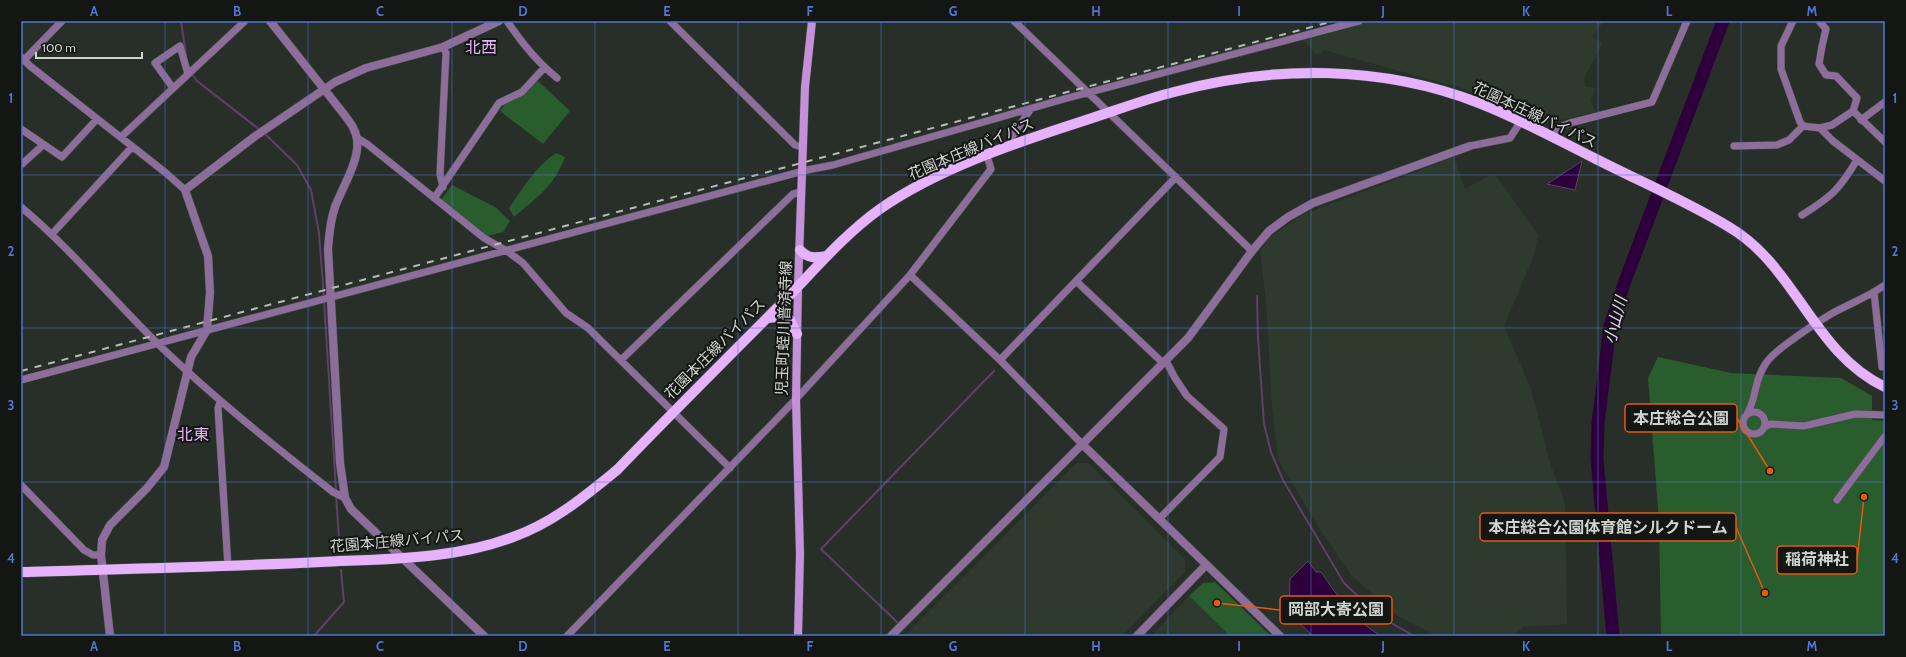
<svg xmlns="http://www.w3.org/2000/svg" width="1906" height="657" viewBox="0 0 1906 657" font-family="Cabin,'Noto Sans JP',sans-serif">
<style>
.built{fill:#2e3a2e}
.green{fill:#295d2d}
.water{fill:#2d003c;stroke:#5e4068}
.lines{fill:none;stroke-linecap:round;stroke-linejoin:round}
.stream{stroke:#5e4068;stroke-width:2}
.river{stroke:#2d003c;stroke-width:13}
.minor-casing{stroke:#464d46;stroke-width:8}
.tertiary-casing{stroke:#464d46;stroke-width:9}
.secondary-casing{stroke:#464d46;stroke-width:9}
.primary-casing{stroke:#464d46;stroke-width:11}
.minor{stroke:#8d6d9a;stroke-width:7}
.tertiary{stroke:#8d6d9a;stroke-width:8}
.secondary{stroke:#c490d9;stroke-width:8}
.primary{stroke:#e7b2fd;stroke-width:10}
.rail{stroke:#b7bcb7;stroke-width:2;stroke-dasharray:7 7;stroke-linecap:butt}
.grid{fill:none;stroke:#5276d5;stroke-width:1;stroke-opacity:0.55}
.labels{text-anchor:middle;stroke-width:4;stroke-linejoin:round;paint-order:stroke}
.street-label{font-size:15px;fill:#cfd4cf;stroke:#131613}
.neighbourhood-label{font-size:16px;fill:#e2b5f5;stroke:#131613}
.water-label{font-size:16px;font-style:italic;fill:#ebd2f6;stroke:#131613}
.leader{fill:none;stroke:#e8590c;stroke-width:1.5}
.callout-dot{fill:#e8590c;stroke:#131613;stroke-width:1.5}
.callout{fill:#131613;stroke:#e8590c;stroke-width:1.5}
.callout-label{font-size:16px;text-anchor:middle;font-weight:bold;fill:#cfd4cf}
.neatline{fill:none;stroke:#5276d5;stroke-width:1.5}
.grid-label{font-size:13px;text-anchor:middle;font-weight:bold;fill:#5276d5}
</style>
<rect width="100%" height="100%" fill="#282f28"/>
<path class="built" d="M1373 21H1604L1592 37 1603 43 1584 78 1585 86 1595 88 1591 101 1596 112 1546 123 1529 117 1506 105 1457 87 1324 50 1317 55 1302 40Z
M1454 157 1465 189 1490 175 1497 177 1538 235 1534 255 1504 326 1531 389 1550 463 1565 503 1567 624 1523 627 1513 636H1437L1399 617 1351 575 1323 534 1278 460 1272 407 1266 301 1260 251 1269 238 1302 215Z
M1077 463H1088L1185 559V572L1122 636H905Z
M1189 596 1230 636H1151Z"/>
<path class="green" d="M537 80 570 111 543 144 500 111 505 104 523 96Z
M556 153 565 157C553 188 538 196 514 217L509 208C522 189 536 166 556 153Z
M452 185 495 207 510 221 503 232 487 236 441 200Z
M1658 357 1731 373 1841 378 1872 396V420L1885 421V636H1661L1659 522 1648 378Z
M1215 582 1271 636H1230L1189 596 1203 583Z"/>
<path class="water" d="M1582 161 1575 190 1547 184Z
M1308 561 1316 572H1321C1339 598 1353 619 1381 636H1313L1289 613 1290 579Z"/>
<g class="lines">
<path class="stream" d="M181 21 186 55
M191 73 197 81 260 130
M263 132 297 165 311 190 319 233 324 297
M1257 296 1258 338 1264 424 1271 452 1283 480 1344 583 1379 616 1414 636
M324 301 336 490
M336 495 340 553
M897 622 821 549 994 371
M314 636 344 602 341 570"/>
<path class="river" d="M1613 636 1597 459 1598 423 1610 326 1625 281 1723 21"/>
<g class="minor-casing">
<path id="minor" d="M507 21C521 42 537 62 557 78
M670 21 795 145 802 147
M1014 21 1252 251
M1793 21 1781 46V69L1800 122 1803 126 1820 128 1833 141 1885 181
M1819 21 1826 29 1822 46 1819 64 1826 75 1836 76 1857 98 1853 111
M21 57 30 66 166 173 185 190
M24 60 62 21
M173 88 155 63 180 46 188 74
M1861 120 1885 102
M1820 128 1832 125 1853 111 1885 142
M21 129 62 157 97 119
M121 137 245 21
M357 138 367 144 484 238 507 251 523 263 566 313 588 328 730 468
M1553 138 1560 127 1570 123 1652 102 1687 21
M1014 145 1011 138 1030 110
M1470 146 1510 138 1521 121
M1734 146 1777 145 1789 140 1803 126
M21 165 43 145
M443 187 440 174 446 53 443 47
M435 197 499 103 522 92 544 68
M21 207C71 249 112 299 159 345 214 398 273 445 333 492L345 498
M1802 215C1831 197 1839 190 1857 160
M52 234 132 147
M910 275 1000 360 1082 444
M1076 281 1163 363
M1874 292 1882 367
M621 360 793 194 801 192
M1000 360 1176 177
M21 380 807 170 833 165 1064 99 1359 21
M220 402 218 408 228 567
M1743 423a11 11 0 1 1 22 0a11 11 0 1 1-22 0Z
M1747 414C1757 398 1753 382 1766 363 1773 353 1785 345 1796 337 1807 329 1819 321 1831 314 1849 304 1868 297 1885 285
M1764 427 1771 424 1804 426 1855 414 1885 415
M21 485 84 550 93 555H101
M1837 500 1885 436
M1159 519 1220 457 1224 429 1187 396 1175 378 1166 361
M567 636 796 399 910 275 991 169 987 156"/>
</g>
<g class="tertiary-casing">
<path id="tertiary" d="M270 21 343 113C349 121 356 129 357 140 360 160 342 188 335 207 330 221 329 235 328 249L340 463 345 498 351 509 484 636
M1082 444 1280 636
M110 636 101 555 102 540 110 525 147 488 164 467 191 357 207 330 210 292 208 256 185 190 254 137 335 82 366 68 443 47 499 21
M891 636 1188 338 1252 251 1269 231 1288 217 1313 203 1470 146
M1137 636 1206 565"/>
</g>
<g class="secondary-casing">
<path id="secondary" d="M798 636 800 554 796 399 798 286 805 87 812 21"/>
</g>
<g class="primary-casing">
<path id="primary" d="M800 250C808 259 816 258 827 256
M767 318 778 317 790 320 797 334
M21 572C121 569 220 567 320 562 385 559 452 560 513 537 553 523 585 496 617 470 673 412 730 355 787 298 817 267 845 234 880 209 937 169 1015 143 1080 122 1112 112 1142 100 1174 92 1274 65 1381 65 1479 103 1518 118 1556 139 1594 158 1639 181 1686 201 1729 227 1796 266 1813 353 1885 387"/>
</g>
<use href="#minor" class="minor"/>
<use href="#tertiary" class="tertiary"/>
<use href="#secondary" class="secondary"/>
<use href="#primary" class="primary"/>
<path class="rail" d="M21 371 1334 21"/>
</g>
<path class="grid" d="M165 21V636M308 21V636M452 21V636M595 21V636M738 21V636M881 21V636M1025 21V636M1168 21V636M1311 21V636M1454 21V636M1598 21V636M1741 21V636M21 175H1885M21 328H1885M21 482H1885"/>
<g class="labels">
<g class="street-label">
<text transform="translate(1535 115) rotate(25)" y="5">花園本庄線バイパス</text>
<text transform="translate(971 149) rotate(-23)" y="5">花園本庄線バイパス</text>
<text transform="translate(784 328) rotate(-88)" y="5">児玉町蛭川普済寺線</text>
<text transform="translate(715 349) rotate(-45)" y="5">花園本庄線バイパス</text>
<text transform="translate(397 541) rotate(-5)" y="5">花園本庄線バイパス</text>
</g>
<g class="neighbourhood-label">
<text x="481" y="53">北西</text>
<text x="193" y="440">北東</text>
</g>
<g class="water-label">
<text transform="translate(1615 320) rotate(-75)" y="6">小山川</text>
</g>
</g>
<path class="leader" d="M1770 471L1737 418M1765 593L1736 527M1864 497L1857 560M1217 603L1280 610"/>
<g class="callout-dot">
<circle cx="1770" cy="471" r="4"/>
<circle cx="1765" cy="593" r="4"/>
<circle cx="1864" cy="497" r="4"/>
<circle cx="1217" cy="603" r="4"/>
</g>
<g class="callout">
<rect x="1625" y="404" width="112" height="28" rx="4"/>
<rect x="1480" y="513" width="256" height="28" rx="4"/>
<rect x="1777" y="546" width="80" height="28" rx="4"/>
<rect x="1280" y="596" width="112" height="28" rx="4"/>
</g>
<g class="callout-label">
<text x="1681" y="424">本庄総合公園</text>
<text x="1608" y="533">本庄総合公園体育館シルクドーム</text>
<text x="1817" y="565">稲荷神社</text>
<text x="1336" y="615">岡部大寄公園</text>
</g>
<rect width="1906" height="657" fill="none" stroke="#131613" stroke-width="44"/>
<path d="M36 52v6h106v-6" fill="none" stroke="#cfd4cf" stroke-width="2"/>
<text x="42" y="52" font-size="12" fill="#cfd4cf" stroke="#131613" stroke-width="3" paint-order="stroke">100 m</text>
<rect x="22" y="22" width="1862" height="613" class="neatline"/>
<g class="grid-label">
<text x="94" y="16">A</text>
<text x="237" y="16">B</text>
<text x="380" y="16">C</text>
<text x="523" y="16">D</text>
<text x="667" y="16">E</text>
<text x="810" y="16">F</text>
<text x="953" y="16">G</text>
<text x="1096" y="16">H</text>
<text x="1239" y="16">I</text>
<text x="1383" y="16">J</text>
<text x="1526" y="16">K</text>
<text x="1669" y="16">L</text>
<text x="1812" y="16">M</text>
<text x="11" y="103">1</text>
<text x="1895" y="103">1</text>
<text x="11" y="256">2</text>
<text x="1895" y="256">2</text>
<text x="11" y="410">3</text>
<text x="1895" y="410">3</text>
<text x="11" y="563">4</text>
<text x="1895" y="563">4</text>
<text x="94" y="651">A</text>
<text x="237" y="651">B</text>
<text x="380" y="651">C</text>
<text x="523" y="651">D</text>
<text x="667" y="651">E</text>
<text x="810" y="651">F</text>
<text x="953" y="651">G</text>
<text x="1096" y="651">H</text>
<text x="1239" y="651">I</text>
<text x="1383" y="651">J</text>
<text x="1526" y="651">K</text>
<text x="1669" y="651">L</text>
<text x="1812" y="651">M</text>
</g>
</svg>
